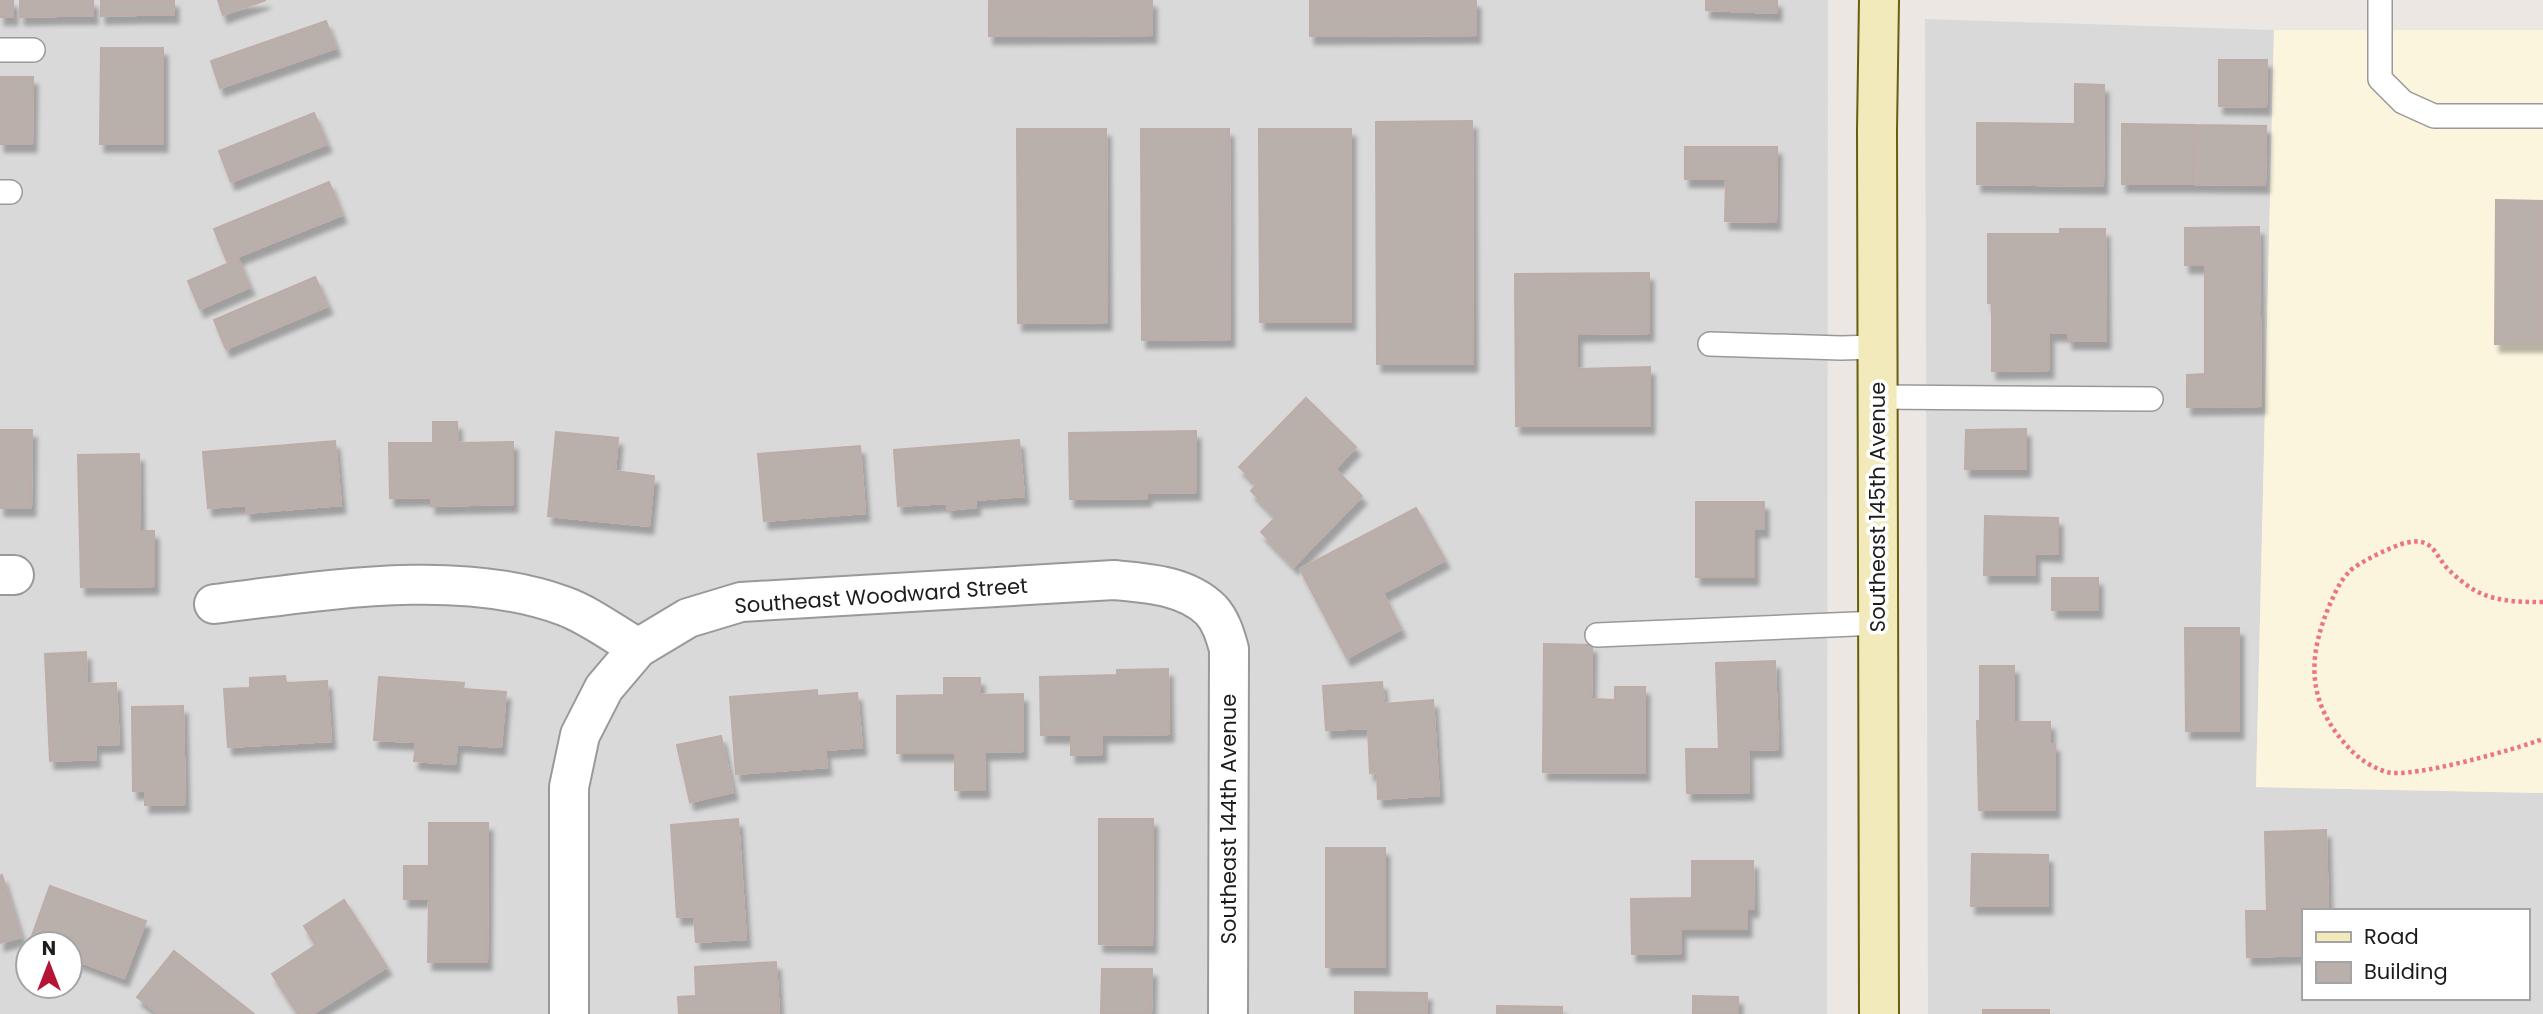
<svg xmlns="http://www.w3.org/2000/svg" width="2543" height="1014" viewBox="0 0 2543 1014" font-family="Poppins,sans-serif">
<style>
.residential{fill:#dad9d9;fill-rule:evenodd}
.education{fill:#fbf5dd}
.building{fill:#b9b0ac;stroke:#bdaca7;stroke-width:2;filter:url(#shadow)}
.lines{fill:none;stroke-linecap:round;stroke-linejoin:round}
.lane-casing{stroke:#999;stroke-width:26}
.street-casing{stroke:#999;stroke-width:42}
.secondary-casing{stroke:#675f0f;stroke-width:42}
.path{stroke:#eb7681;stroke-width:4.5;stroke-dasharray:3.5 3.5;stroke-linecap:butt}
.lane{stroke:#fff;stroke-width:23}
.street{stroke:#fff;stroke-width:38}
.secondary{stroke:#f2eabb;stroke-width:38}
.labels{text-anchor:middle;stroke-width:7;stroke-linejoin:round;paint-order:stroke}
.street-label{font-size:21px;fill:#1c1c1c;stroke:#fff}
</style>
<defs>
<filter id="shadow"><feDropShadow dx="4.5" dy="8" stdDeviation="2" flood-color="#0004"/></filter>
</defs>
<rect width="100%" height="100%" fill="#ede7e3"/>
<path class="residential" d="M0 0H1828L1827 1014H0ZM28 944H70V986H28Z
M1925 19 2274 30 2256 787 2543 793V1014H1928ZM2303 911H2527V998H2303Z"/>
<path class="education" d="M2274 30H2543V793L2256 787Z"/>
<path class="building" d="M0 0H13V17H0Z
M20 0H57V16L20 17Z
M57 0H93V16H57Z
M101 0H137V15L101 16Z
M137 0H174V15H137Z
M218 0H266L223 15Z
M989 0H1152V35L989 36Z
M1310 0H1476V35L1310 36Z
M1706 0H1777V13L1706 10Z
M326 21 336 48 220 88 211 61Z
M101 48H163V144H100Z
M2219 60H2267L2266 107 2219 106Z
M0 77H33L32 144H0Z
M2075 84 2104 85 2103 186 1977 184V123L2075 124Z
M314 113 327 144 231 182 219 151Z
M1472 121 1473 364H1377L1376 122Z
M2122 124 2194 125 2193 184H2122Z
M2194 125 2266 126 2265 185 2193 184Z
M1017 129H1106L1107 322 1018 323Z
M1141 129H1229L1230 339 1142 340Z
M1259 129H1351V322H1260Z
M1685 147H1777L1776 222 1725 221 1726 179H1685Z
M329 182 342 215 227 261 214 229Z
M2496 200 2543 201V344H2495Z
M2259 227 2261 406 2187 407V375L2205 374V265H2185V228Z
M2060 229H2105L2106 341H2068V333H2049V370L1992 371V303H1988V234H2060Z
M238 259 250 287 200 309 188 281Z
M1649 273V333L1577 334V369L1650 367V426H1516L1515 274Z
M315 277 328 306 226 349 214 320Z
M1306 398 1356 447 1335 469 1362 496 1294 566 1261 532 1276 517 1251 491 1257 484 1239 467Z
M433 422H457L458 443 513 442V504L431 506V497L390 498 389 443H433Z
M2026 429V469H1965L1966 430Z
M0 430H32L31 508H0Z
M1196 431V492L1147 493V498L1070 499 1069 433Z
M556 432 618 438 615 471 654 476 649 526 548 516Z
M1019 440 1024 496 975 500 976 507 948 510 947 503 898 506 894 450Z
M335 441 341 505 246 513V505L208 508 203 452Z
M860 446 865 513 764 521 758 454Z
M139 454 140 531H154V586L81 587 78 455Z
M1696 502H1764V529H1754V577H1696Z
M1416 508 1445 560 1383 593 1401 629 1347 658 1300 569Z
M1985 516 2058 518V554L2035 553V575H1984Z
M2052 578H2098V610H2052Z
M2185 628H2239V731H2186Z
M1544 644 1592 645 1591 699 1615 700V687H1645V773L1543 772Z
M86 652 87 684 116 683 119 744 95 745 96 759 50 761 45 654Z
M1775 661 1778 749 1748 750 1749 792 1687 793 1686 749H1719L1716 663Z
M1980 666H2014V722H2050V744H2055V810H1979L1977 721H1980Z
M1168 669 1169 734 1102 735V754L1071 755V735H1041L1040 677 1117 675V670Z
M285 676 286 683 327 681 331 741 228 747 224 689 250 688V678Z
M379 677 464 683 463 689 506 692 501 747 457 744 455 764 414 761 416 742 374 740Z
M944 678H980V695L1023 694V751L984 752 985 790H955V753H897V696L944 695Z
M1382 682 1384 704 1433 700 1439 795 1378 799 1377 772 1370 773 1368 728 1326 730 1323 686Z
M817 690V696L857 693 862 747 825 750 827 767 736 774 730 697Z
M183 706 185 804 145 805V791H133L132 707Z
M721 736 733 792 690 802 677 745Z
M738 819 746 939 696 942 694 916 677 917 671 825Z
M1099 819H1153L1152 945 1099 944Z
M429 823H488L487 962H428L429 899H404V866H429Z
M2326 830 2328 911H2303V955L2247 957 2246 911H2267L2265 832Z
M1326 848H1385V967H1326Z
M1972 854 2048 855V906H1971Z
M1692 861H1753L1754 909H1747V929H1681V953L1632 954 1631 899 1692 898Z
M2 875 21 937 0 943V876Z
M50 886 146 921 124 978 70 958V944H29Z
M344 900 387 967 312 1014H298L272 974 316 945 304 926Z
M174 951 254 1014H159L137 997Z
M776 962 779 1014H679L678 997 696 996 695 967Z
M1102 969H1152L1151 1014H1101Z
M1355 992 1427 993 1426 1014H1355Z
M1693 996 1738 997V1014H1693Z
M1497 1006 1562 1007V1014H1497Z
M1983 1010H2049V1014H1983Z"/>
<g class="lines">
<g class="lane-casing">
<path id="lane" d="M2380 0V79L2403 102 2434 116H2543
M0 50H33
M0 192H10
M1710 344 1841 348 1878 347
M1877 397 2151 399
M1597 635 1878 623"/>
</g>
<g class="street-casing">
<path id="street" d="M0 575H14
M214 604C323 591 459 567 564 606 589 615 614 634 638 648L688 618 741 602 1114 580C1146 583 1186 585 1211 610 1221 621 1225 635 1229 649L1228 1014
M569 1014V787L580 735 604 688 638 648"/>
</g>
<g class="secondary-casing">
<path id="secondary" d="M1879 0 1877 130 1879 1014"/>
</g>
<path class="path" d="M2543 602C2520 602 2497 602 2476 591 2467 586 2457 578 2450 571 2434 556 2435 536 2405 543 2395 545 2355 564 2349 572 2340 581 2335 593 2330 604 2309 653 2306 696 2341 739 2354 755 2367 766 2387 772 2411 779 2516 749 2543 739"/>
<use href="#lane" class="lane"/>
<use href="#street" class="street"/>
<use href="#secondary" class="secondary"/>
</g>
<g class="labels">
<g class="street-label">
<text transform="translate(1878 507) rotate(-90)" y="7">Southeast 145th Avenue</text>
<text transform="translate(881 596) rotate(-4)" y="7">Southeast Woodward Street</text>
<text transform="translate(1229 819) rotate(-90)" y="7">Southeast 144th Avenue</text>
</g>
</g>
<rect x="2302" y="909" width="228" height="91" fill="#ffffff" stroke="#a4a4a4" stroke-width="2"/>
<rect x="2316" y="932" width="35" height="10" fill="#f2eabb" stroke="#a4a4a4" stroke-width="2"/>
<text x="2364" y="944" font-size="21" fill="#1c1c1c">Road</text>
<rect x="2316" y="962" width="35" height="21" fill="#b9b0ac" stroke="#a4a4a4" stroke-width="2"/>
<text x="2364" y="979" font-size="21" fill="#1c1c1c">Building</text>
<g transform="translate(49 965)"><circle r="33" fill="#ffffff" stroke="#a4a4a4" stroke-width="2"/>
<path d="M0-5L12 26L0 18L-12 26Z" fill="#b51434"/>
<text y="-10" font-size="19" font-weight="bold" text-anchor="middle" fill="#1c1c1c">N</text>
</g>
</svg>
